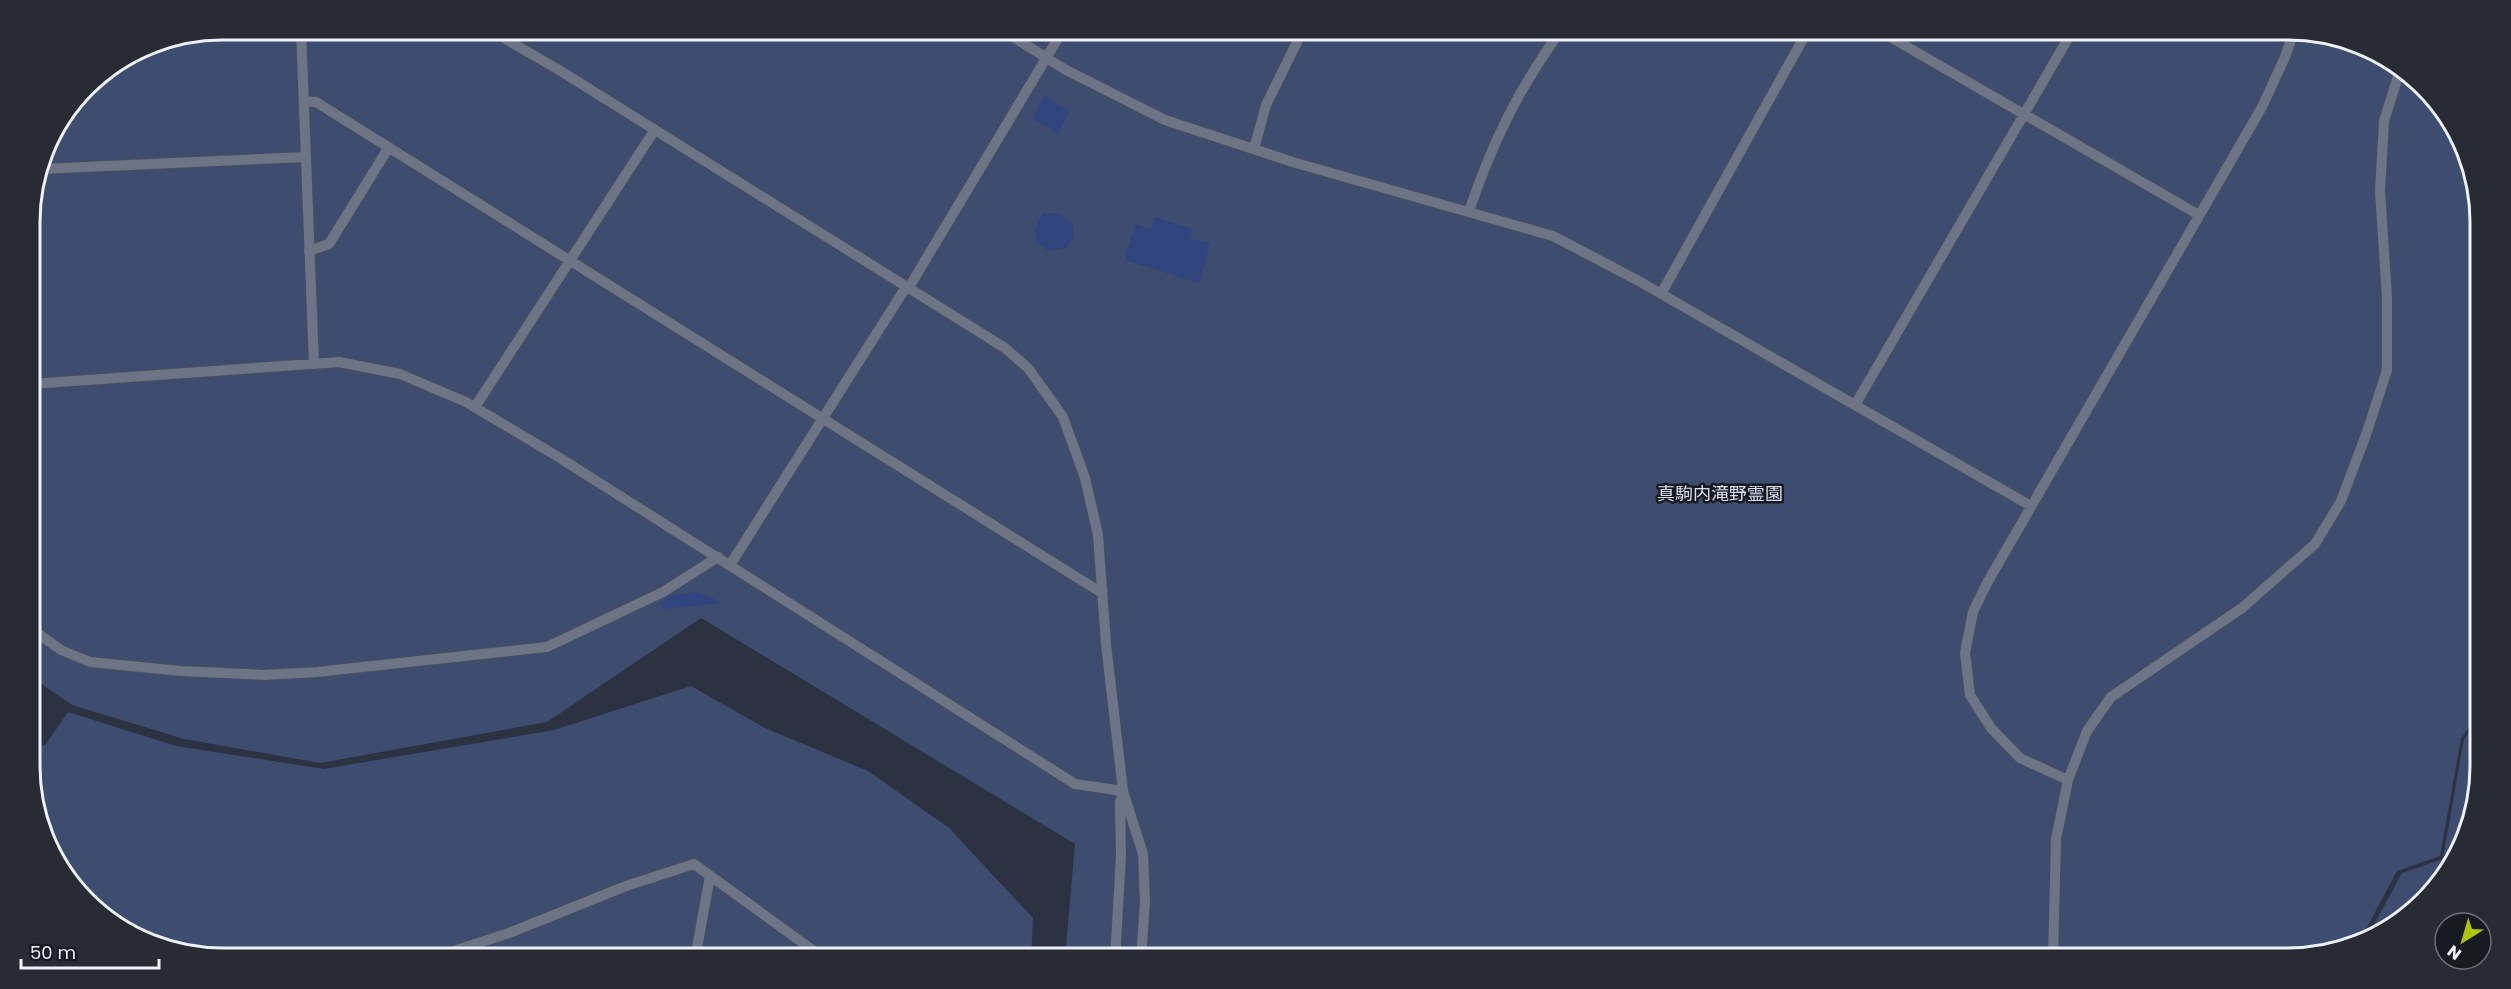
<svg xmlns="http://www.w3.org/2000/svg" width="2511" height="989" viewBox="0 0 2511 989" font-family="Poppins,'Noto Sans JP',sans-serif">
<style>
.green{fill:#3e4c70}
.building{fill:#30447d}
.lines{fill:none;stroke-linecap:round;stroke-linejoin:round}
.service-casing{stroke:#484e5b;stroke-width:12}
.service{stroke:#6c7485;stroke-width:10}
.labels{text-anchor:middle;stroke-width:5;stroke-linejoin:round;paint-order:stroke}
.park-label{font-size:18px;fill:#d8e0f2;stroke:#171a21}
.rim{fill:none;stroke:#edf2fc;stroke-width:3}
</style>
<rect width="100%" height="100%" fill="#2c3241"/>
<path class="green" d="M222 30H2289L2351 40 2406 69 2441 105 2479 197 2481 713 2461 738 2440 856 2397 871 2357 946 2301 959H1065L1075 844 701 618 547 722 320 763 184 739 72 705 33 678 30 209 50 137 95 78 149 44Z
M691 686 765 728 868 771 949 828 1033 918 1031 959H222L160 949 77 893 34 804 33 748 46 744 68 712 176 746 324 769 554 730Z
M2481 718V767L2471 829 2442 884 2406 920 2365 941 2402 873 2443 859 2464 739Z"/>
<path class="building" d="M1045 95 1069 111 1058 134 1033 118Z
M1043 213H1058L1072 223 1074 237 1067 247 1049 251 1037 243 1035 229Z
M1155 217 1193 229 1190 239 1210 243 1199 283 1125 260 1135 224 1151 229Z
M696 592 723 603 661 609 660 602 670 596Z"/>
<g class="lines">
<g class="service-casing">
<path id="service" d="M301 30 314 364
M1002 30 1066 70 1165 120 1296 163 1553 236 1637 280 2031 506
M1878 30 2199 215
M304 101 316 102 1102 593
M1254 149 1266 105 1303 30
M41 169 306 157
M1469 211C1493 141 1518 90 1561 30
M309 251 329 244 389 147
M908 289 1063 30
M1661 294 1808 30
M31 384 339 362 400 374 466 402 560 458 1075 784 1123 791 1106 644 1098 535 1085 478 1063 417 1028 368 1005 348 559 70 490 30
M1855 405 2073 30
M475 407 654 131
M730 565 906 287
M33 630 61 650 90 662 181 671 264 675 317 672 547 647 663 592 718 557
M2068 780 2020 758 1991 728 1970 695 1965 653 1973 612 1987 583 2262 107 2285 57 2294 31
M429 959 509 933 626 886 694 864 825 959
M695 959 710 876
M1115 959 1121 856 1120 803 1123 791 1143 854 1145 902 1141 959
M2053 959 2056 839 2068 780 2087 731 2111 697 2242 608 2315 544 2341 501 2367 432 2387 370V298L2380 191 2384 121 2401 67"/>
</g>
<use href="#service" class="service"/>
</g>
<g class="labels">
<g class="park-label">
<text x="1720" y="500">真駒内滝野霊園</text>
</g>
</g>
<path d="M0 0H2511V989H0ZM222 40H2288A182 182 0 0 1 2470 222V766A182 182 0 0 1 2288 948H222A182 182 0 0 1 40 766V222A182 182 0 0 1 222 40Z" fill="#282b33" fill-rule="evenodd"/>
<path class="rim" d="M222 40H2288A182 182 0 0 1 2470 222V766A182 182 0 0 1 2288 948H222A182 182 0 0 1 40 766V222A182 182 0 0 1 222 40Z"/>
<g transform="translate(2463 941) rotate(217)"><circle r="28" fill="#171a21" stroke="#6d7079" stroke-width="1.5"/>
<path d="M0-4.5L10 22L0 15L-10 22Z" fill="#afc504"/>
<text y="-9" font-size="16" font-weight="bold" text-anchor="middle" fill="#edf2fc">N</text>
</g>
<path d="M21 959v9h138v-9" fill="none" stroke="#edf2fc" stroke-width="3"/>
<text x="30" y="959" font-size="18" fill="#edf2fc" stroke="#171a21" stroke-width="4.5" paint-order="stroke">50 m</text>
</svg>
